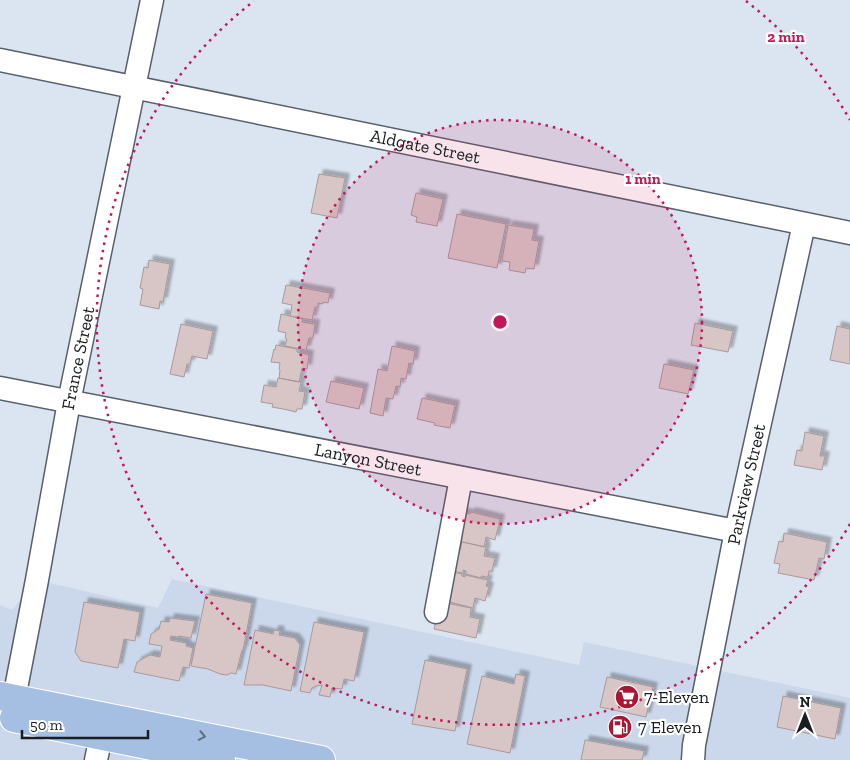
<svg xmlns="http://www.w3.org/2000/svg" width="850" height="760" viewBox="0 0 850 760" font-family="'Zilla Slab',serif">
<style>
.built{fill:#cbd8eb}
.building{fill:#d8c6c6;stroke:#a99998;filter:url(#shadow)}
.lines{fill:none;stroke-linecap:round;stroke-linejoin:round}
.minor-casing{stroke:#58606b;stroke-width:25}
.major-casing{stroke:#fff;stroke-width:30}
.minor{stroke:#fff;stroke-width:22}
.major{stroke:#a5bfe3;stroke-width:28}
.oneway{stroke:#606e82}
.ring{fill:none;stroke:#c2185b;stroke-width:2.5;stroke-dasharray:2.5 5}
.labels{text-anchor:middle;stroke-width:4.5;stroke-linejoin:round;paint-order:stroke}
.street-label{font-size:18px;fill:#1a1e22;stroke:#fff}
.poi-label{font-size:18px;fill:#1a1e22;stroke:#fff;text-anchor:start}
.centre{fill:#c2185b;stroke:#fff;stroke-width:2.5}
.ring-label{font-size:15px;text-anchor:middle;font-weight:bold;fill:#c2185b;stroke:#fff;stroke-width:4.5;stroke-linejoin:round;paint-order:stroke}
</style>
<defs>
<filter id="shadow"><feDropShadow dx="4.5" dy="-4.5" stdDeviation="1" flood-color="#0004"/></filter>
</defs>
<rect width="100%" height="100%" fill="#dbe4f1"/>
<path class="built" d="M172 579 579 665 584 642 850 698V760H0V605L12 610 37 580 158 608Z"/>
<path class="building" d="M319 174 345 178 337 218 311 213Z
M416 193 443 199 437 226 416 222 417 217 411 215Z
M457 214 506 224 497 268 448 258Z
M508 225 534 229 532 240 539 241 534 269 526 268 525 273 509 270 510 262 502 261Z
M149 260 170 264 163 302 160 301 159 309 140 305 143 289 140 288 144 267 148 268Z
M286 285 330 293 328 303 323 302V304L318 303V307H315L312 320 290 316 292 305 282 303Z
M281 314 303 319 302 322 315 324 313 338H309L306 350 285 346 287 339 285 338 286 333 278 331Z
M695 323 733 331 728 352 691 345Z
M181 324 213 331 207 359 192 356 190 364H187L184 377 170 374Z
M837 326 850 329V364L830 360Z
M276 345 297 349V352L309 355 307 369 302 368 299 382 279 378 280 370 279 369 280 363 271 362 274 349 275 350Z
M392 346 415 351 413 364 409 363 406 379 401 378 400 387 396 386 393 399 386 398 383 416 370 413 378 369 387 371Z
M664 364 694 370 688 394 659 388Z
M278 378 301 382 299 391 305 392 302 409H297L296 412 288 410 272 407 273 404 261 402 264 385 276 387Z
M331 381 364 388 359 409 326 402Z
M422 398 455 405 450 428 434 425 435 423 417 419Z
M805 432 824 436 820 456H825L822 470 794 465 797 450 802 451Z
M460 512 470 514 471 512 500 519 495 540 486 537 484 547 459 541Z
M784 533 827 542 824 559 819 558 814 580 778 573 780 564 774 563 779 541 783 542Z
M462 542 486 547 484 556 495 558 492 571H489L488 577 481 576V578L466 574V571L463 570V573L452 571 456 554H459Z
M452 572 462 574V576L465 577V575L488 580 486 586 489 587 485 601 475 598 473 608 450 602 452 590 448 589Z
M206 594 252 603 243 650H242L236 674 231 673 227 675 220 674 208 669 191 666Z
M84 602 140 612 135 641 124 639 118 668 81 661 75 652Z
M446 603 471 608 470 617 480 619 476 638 434 629 437 617Z
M170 618 195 621 191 638 179 636 178 637 171 636 170 640 186 643V646L193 648 189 668 183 667 179 681 134 672 137 662 150 655 160 657 162 646 149 644 151 634 159 629 161 621 169 622Z
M314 622 364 632 354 681 344 679 342 689 332 688 330 697 319 695 322 685 316 686 312 688 310 693 300 691Z
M255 630 273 634 274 630 280 631 279 635 295 638 300 645 291 691 263 685H244Z
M425 660 467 669 455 731 412 724Z
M516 674 525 676 510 753 467 744 482 676 514 684Z
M607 677 653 687 646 717 600 707Z
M783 696 841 708 835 739 777 727Z
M585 740 644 751 642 760H581Z"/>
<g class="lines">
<g class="minor-casing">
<g id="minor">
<path id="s1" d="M0 60 850 233"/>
<path id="s2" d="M0 388 736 531"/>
<path d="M436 612 461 478"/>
<path id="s3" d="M11 714 37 580 69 402 152 0"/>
<path d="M96 760 101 736"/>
<path id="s4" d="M693 760 694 745 736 531 804 224"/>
</g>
</g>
<g class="major-casing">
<path id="major" d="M0 696 321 760
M14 718 221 760"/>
</g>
<use href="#minor" class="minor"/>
<use href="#major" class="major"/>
</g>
<defs><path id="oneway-chevron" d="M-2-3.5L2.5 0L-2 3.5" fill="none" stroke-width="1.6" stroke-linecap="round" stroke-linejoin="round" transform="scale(1.25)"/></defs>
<use class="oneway" href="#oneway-chevron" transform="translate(202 736) rotate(11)"/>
<circle cx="500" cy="322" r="202" fill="#c2185b" fill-opacity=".12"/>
<g class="ring">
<circle cx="500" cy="322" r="202"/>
<path d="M850 524A404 404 0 1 1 254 1M746 1A404 404 0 0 1 850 120"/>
</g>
<defs>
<g id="supermarket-disc" transform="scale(1.25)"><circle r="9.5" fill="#ab1634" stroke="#fff"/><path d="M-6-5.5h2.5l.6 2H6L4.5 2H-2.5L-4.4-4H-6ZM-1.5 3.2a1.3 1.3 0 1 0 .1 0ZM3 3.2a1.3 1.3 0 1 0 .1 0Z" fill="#fff"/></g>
<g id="fuel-disc" transform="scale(1.25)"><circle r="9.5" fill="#ab1634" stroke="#fff"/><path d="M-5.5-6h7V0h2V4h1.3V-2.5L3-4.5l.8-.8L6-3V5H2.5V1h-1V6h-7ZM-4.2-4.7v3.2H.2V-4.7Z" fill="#fff"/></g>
</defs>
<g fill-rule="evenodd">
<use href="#supermarket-disc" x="627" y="697"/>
<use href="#fuel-disc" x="620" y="727"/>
</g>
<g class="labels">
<g class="street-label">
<text dy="6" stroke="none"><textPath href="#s1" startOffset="434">Aldgate Street</textPath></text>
<text dy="6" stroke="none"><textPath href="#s3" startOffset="362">France Street</textPath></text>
<text dy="6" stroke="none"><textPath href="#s2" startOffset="375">Lanyon Street</textPath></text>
<text dy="6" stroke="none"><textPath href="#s4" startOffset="281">Parkview Street</textPath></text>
</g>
<g class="poi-label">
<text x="644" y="703">7-Eleven</text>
<text x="638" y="733">7 Eleven</text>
</g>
</g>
<circle cx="500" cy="322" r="8" class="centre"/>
<g class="ring-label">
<text x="786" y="42">2 min</text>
<text x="643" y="184">1 min</text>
</g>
<g transform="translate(805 715)" stroke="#ffffff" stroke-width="4" paint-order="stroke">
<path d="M0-4L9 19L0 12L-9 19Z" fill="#1a1e22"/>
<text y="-8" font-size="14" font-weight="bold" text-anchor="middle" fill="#1a1e22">N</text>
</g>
<path d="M22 730v8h126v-8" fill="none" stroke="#1a1e22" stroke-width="2.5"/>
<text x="30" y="730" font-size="15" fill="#1a1e22" stroke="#ffffff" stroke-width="4" paint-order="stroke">50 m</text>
</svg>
